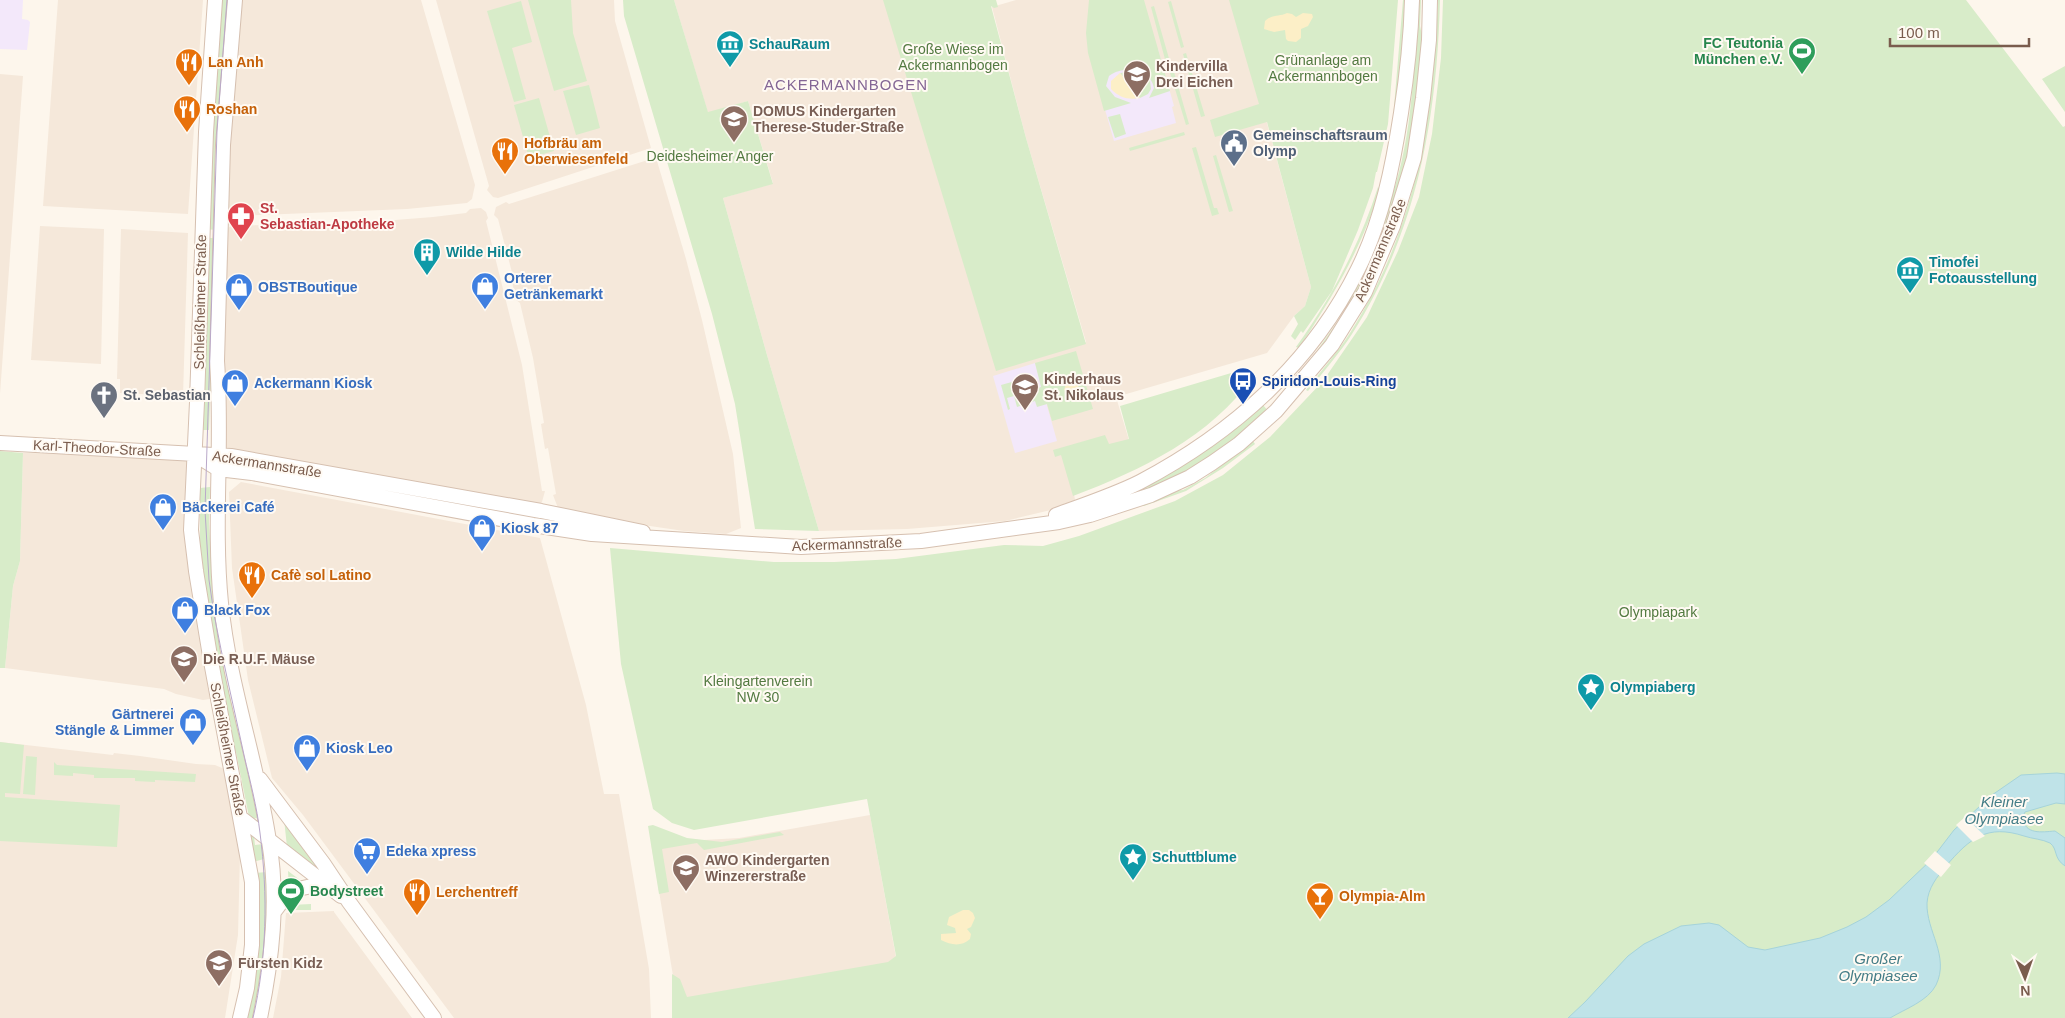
<svg xmlns="http://www.w3.org/2000/svg" width="2065" height="1018" viewBox="0 0 2065 1018" font-family="Arial,sans-serif">
<style>
.residential{fill:#f5e8da}
.education{fill:#f3e8fa}
.green{fill:#d8ecc9}
.sand{fill:#fcefc7}
.water{fill:#bfe3e8;stroke:#a5d3da}
.pier{fill:#fdf6ec}
.lines{fill:none;stroke-linecap:round;stroke-linejoin:round}
.secondary-casing{stroke:#d6c0b0;stroke-width:16}
.secondary{stroke:#fff;stroke-width:14}
.tram{stroke:#b9a8c9;stroke-width:1}
.labels{text-anchor:middle;stroke-width:4;stroke-linejoin:round;paint-order:stroke}
.leisure-label{font-size:14px;font-weight:bold;fill:#27864d;stroke:#fffaf3;text-anchor:end}
.culture-label{font-size:14px;font-weight:bold;fill:#0d838f;stroke:#fffaf3;text-anchor:start}
.park-label{font-size:14px;fill:#537a41;stroke:#fffaf3}
.food-label{font-size:14px;font-weight:bold;fill:#c56008;stroke:#fffaf3;text-anchor:start}
.education-label{font-size:14px;font-weight:bold;fill:#785e54;stroke:#fffaf3;text-anchor:start}
.service-label{font-size:14px;font-weight:bold;fill:#4e5e75;stroke:#fffaf3;text-anchor:start}
.health-label{font-size:14px;font-weight:bold;fill:#be3a42;stroke:#fffaf3;text-anchor:start}
.street-label{font-size:14px;fill:#7a5c4d;stroke:#fffaf3}
.shop-label{font-size:14px;font-weight:bold;fill:#366cbe;stroke:#fffaf3;text-anchor:start}
.transit-label{font-size:14px;font-weight:bold;fill:#164399;stroke:#fffaf3;text-anchor:start}
.worship-label{font-size:14px;font-weight:bold;fill:#5b616d;stroke:#fffaf3;text-anchor:start}
.neighbourhood-label{font-size:15px;letter-spacing:1px;fill:#846695;stroke:#fffaf3}
.water-label{font-size:15px;font-style:italic;fill:#437c86;stroke:#fffaf3}
</style>
<rect width="100%" height="100%" fill="#fdf6ec"/>
<path class="residential" d="M58 0H203L188 214 43 206Z
M238 0H421L475 185 472 199 467 203 407 209 233 216 227 213 226 157Z
M436 0H614L615 21 651 148 498 198 493 197 487 190 489 186Z
M674 0H885L997 368 1086 342 1026 138 992 7 1016 0H1234L1311 287 1305 306 1294 316 1267 353 1116 397 1131 447 1068 467 1076 504 1005 521 907 529 819 531 767 355 723 198 773 183 748 101 708 113Z
M0 74 23 76 0 394Z
M651 159 657 161 686 259 702 320 733 454 741 528 726 534 684 531 616 521 558 508 553 495 556 494 548 448 545 449 541 424 544 423 533 358 520 303 516 300 512 282 514 280 498 219 494 215 496 207 506 202 509 204Z
M481 208 486 212 488 218 486 221 522 365 542 491H545L542 502 538 505 224 447 223 397 226 229 231 226 370 222 433 217 466 213 470 209Z
M40 226 104 229 101 364 31 360Z
M121 229 188 233 183 396 120 393V379H117Z
M23 453 193 455 190 530 217 698 203 700 176 694 164 689 5 668 13 586 20 561Z
M241 482 540 538 586 705 604 794H619L649 969 651 1018H454L303 815 272 778 248 680 232 568 229 492Z
M0 742 113 755 114 753 140 756 196 764 215 765 229 771 240 855 238 935 225 1018H0Z
M870 815 897 963 677 1000 651 843 739 838Z
M334 911V912L412 1018H273L281 977 286 913Z"/>
<path class="education" d="M0 0H23L22 19 28 20 30 22 27 50 0 49Z
M1158 49 1174 106 1172 107 1176 123 1114 141 1093 68Z
M1035 363 1057 441 1015 453 993 376Z"/>
<path class="green" d="M221 0H229L217 230 204 229Z
M528 0H571L573 33 587 81 554 91Z
M623 0H674L708 112 748 101 773 184 723 198 767 355 819 531 755 529 735 404 712 314 624 16Z
M883 0H996L998 7 994 8 991 6 1026 138 1086 344 996 371Z
M1089 0H1144L1170 91 1149 98 1154 88C1150 67 1123 65 1109 76L1106 86 1115 97 1131 103 1104 111 1088 53 1086 33Z
M1229 0H1398L1388 124 1377 172H1376L1373 188 1358 230 1332 291 1303 333 1301 331 1295 340 1291 336 1298 324 1294 316 1305 306 1311 287 1267 122 1215 137 1210 120 1259 104Z
M1403 0H1406L1400 77 1384 173 1382 175 1393 119Z
M1418 0H1421L1420 26 1423 40C1420 72 1419 105 1413 135 1398 212 1364 305 1309 362L1345 311 1348 298C1362 264 1379 231 1392 196 1413 134 1414 65 1418 0Z
M1438 0H1440C1437 119 1417 232 1352 334 1339 354 1323 372 1308 391L1306 390C1321 371 1337 353 1350 333 1416 229 1433 120 1438 0Z
M1443 0H1966L2063 127 2065 126V1018H672V974L680 979 687 997 888 962 896 956 867 799 694 830 672 823 653 809 621 664 610 548 774 562H834L896 559 1004 545 1043 546 1079 536 1175 501 1223 475 1270 437 1323 381 1367 317 1398 251 1419 197 1432 134 1441 58Z
M521 1 532 42 512 48 526 99 514 102 487 11Z
M1171 1 1184 47 1181 48 1168 2Z
M1154 6 1170 62 1166 63 1151 7Z
M1186 53 1205 116 1201 117 1183 54Z
M1172 65 1189 124 1186 125 1168 66Z
M2065 66V112L2042 79Z
M1129 72 1142 76 1150 81 1151 89 1148 94 1140 98 1120 73Z
M589 85 600 128 576 135 563 91Z
M539 98 554 151 529 158 514 105Z
M1120 114 1126 134 1115 138 1108 117Z
M1184 132 1185 135 1130 151 1129 148Z
M1196 147 1214 208H1217L1219 214 1212 216 1192 148Z
M1216 155 1233 211 1229 212 1213 156Z
M1378 187 1380 190C1361 248 1336 291 1303 342L1304 345 1301 349 1296 347C1332 297 1359 246 1378 187Z
M205 238H218L214 378H211L209 430H203V433H200Z
M1076 351 1093 409 1052 421 1047 404 1037 407 1035 401 1017 407 1014 396 1007 398 1010 409 1008 410 1001 385 1026 378 1030 390 1041 387 1035 363Z
M1248 368 1254 376C1210 437 1142 470 1073 496L1061 455 1055 457 1053 450 1105 435 1109 444 1129 439 1120 406Z
M1263 405 1268 411 1226 447 1173 481 1112 501 1246 419Z
M1253 441 1255 444 1223 468 1186 491 1144 506 1141 505 1173 491 1183 490 1205 478Z
M0 451 23 453 20 561 13 586 5 668H0Z
M210 487 209 522 212 574 258 818 251 819 249 817 236 752 231 745 196 542H200V488Z
M0 742 24 745 20 794 5 793V797L120 805 117 847 0 841Z
M26 756 37 757 35 795 23 794Z
M54 762 57 765 196 774 195 782 155 780V782L135 781V778H94V775L73 773V776L54 775Z
M284 819 330 878 287 847Z
M653 825 687 838 722 842 780 832 784 835 704 850 697 843 662 849 669 892 659 894 648 826Z
M249 833 254 836 255 845 263 844 266 860 264 859 253 862Z
M288 871 304 883 289 889Z
M267 872 268 925 256 1018H245L255 873Z
M311 904V910H288L291 905Z"/>
<path class="sand" d="M1287 13 1292 14 1296 17 1303 13 1312 14 1313 17 1308 26 1301 29V38L1296 42 1288 41 1286 39 1285 30 1274 32 1264 29 1265 21C1272 14 1279 17 1287 13Z
M1120 73 1140 98C1128 100 1120 98 1111 89V81Z
M1070 373 1074 374 1080 391 1077 394 1064 390Z
M963 910H969L973 913 975 918 971 927 967 929 971 934 970 939C961 947 951 945 941 940V934L956 933 955 928 947 925 949 917Z"/>
<path class="water" d="M2057 773 2065 774V804L2056 803 2025 812 2022 818C2026 835 2041 832 2055 831L2065 838V866C2053 858 2058 849 2050 843 2042 839 2033 839 2024 836 1987 824 1970 838 1946 866 1937 877 1928 888 1927 903 1926 931 1950 956 1936 985 1928 1001 1905 1009 1890 1018H1568L1585 1002 1628 956 1644 944 1681 926 1709 923 1719 925 1748 947 1765 950 1820 938 1847 927 1866 917 1889 900 1931 860 1954 830 1992 795 2021 775Z"/>
<path class="pier" d="M1965 817 1967 819 1985 836 1973 842 1956 825Z
M1935 851 1951 865 1941 877 1924 863Z"/>
<g class="lines">
<g class="secondary-casing">
<path id="secondary" d="M215 0 206 132 197 402 191 530 196 571 210 656 252 882V945L247 988 240 1018
M235 0 223 145 217 361C223 442 213 523 221 603 229 684 257 761 269 841 279 900 272 960 260 1018
M0 443 231 456 541 511 643 532
M194 454 218 469 252 473 533 525 592 534 801 547 921 541 1059 522 1090 515 1151 495 1190 477 1212 463 1239 444 1276 411 1332 345 1365 292 1393 226 1414 158 1423 98 1429 40 1430 0
M1056 515C1084 505 1114 495 1140 482 1233 433 1312 363 1358 269 1382 221 1393 165 1401 113 1407 75 1411 38 1412 0
M260 779 323 863 349 902 434 1018
M241 818 341 896
M274 912C290 889 299 886 327 885"/>
</g>
<use href="#secondary" class="secondary"/>
<path class="tram" d="M227 0 217 131 205 510 209 580 214 614C223 662 234 708 244 755 250 781 257 807 260 833 268 895 267 958 253 1018"/>
</g>
<defs>
<g id="museum-pin" transform="scale(1.4375)"><path d="M0 17L-7.5 6A9.5 9.5 0 1 1 7.5 6Z" fill="#0f9aa8" stroke="#fffaf3"/><path d="M0-6L6-3V-2H-6V-3ZM-5-1h2V3h-2ZM-1-1h2V3h-2ZM3-1h2V3H3ZM-6 4H6V6H-6Z" fill="#fff"/></g>
<g id="stadium-pin" transform="scale(1.4375)"><path d="M0 17L-7.5 6A9.5 9.5 0 1 1 7.5 6Z" fill="#2e9e5b" stroke="#fffaf3"/><path d="M0-5a6.5 5 0 1 0 0 10a6.5 5 0 1 0 0-10ZM-3.5-1.8h7v3.6h-7Z" fill="#fff"/></g>
<g id="restaurant-pin" transform="scale(1.4375)"><path d="M0 17L-7.5 6A9.5 9.5 0 1 1 7.5 6Z" fill="#e8710a" stroke="#fffaf3"/><path d="M-5-6h1v4h1v-4h1v4h1v-4h1v5L-1.5 .5V6h-2V.5L-5-1ZM5-6V6H3V1.5H1.5Q1.5-4 5-6Z" fill="#fff"/></g>
<g id="school-pin" transform="scale(1.4375)"><path d="M0 17L-7.5 6A9.5 9.5 0 1 1 7.5 6Z" fill="#8d6e63" stroke="#fffaf3"/><path d="M0-5L7-2L0 1L-7-2ZM-4 1L0 2.5L4 1V4Q0 6-4 4Z" fill="#fff"/></g>
<g id="civic-pin" transform="scale(1.4375)"><path d="M0 17L-7.5 6A9.5 9.5 0 1 1 7.5 6Z" fill="#5c6f8a" stroke="#fffaf3"/><path d="M-.6-6.5H3V-4.5H.6V-3L4-1V1h2V6H-6V1h2V-1L-.6-3ZM-1.2 2.5V6h2.4V2.5Z" fill="#fff"/></g>
<g id="pharmacy-pin" transform="scale(1.4375)"><path d="M0 17L-7.5 6A9.5 9.5 0 1 1 7.5 6Z" fill="#e0444e" stroke="#fffaf3"/><path d="M-2-6h4v4h4v4h-4v4h-4v-4h-4v-4h4Z" fill="#fff"/></g>
<g id="building-pin" transform="scale(1.4375)"><path d="M0 17L-7.5 6A9.5 9.5 0 1 1 7.5 6Z" fill="#0f9aa8" stroke="#fffaf3"/><path d="M-4-6H4V6H1V3H-1V6H-4ZM-2.5-4.3h1.7v1.8h-1.7ZM.8-4.3h1.7v1.8H.8ZM-2.5-1h1.7V.8h-1.7ZM.8-1h1.7V.8H.8Z" fill="#fff"/></g>
<g id="shop-pin" transform="scale(1.4375)"><path d="M0 17L-7.5 6A9.5 9.5 0 1 1 7.5 6Z" fill="#3f7fe0" stroke="#fffaf3"/><path d="M-5-2.5h2.3a2.7 3.5 0 0 1 5.4 0H5L5.5 6h-11ZM-1.5-2.5h3a1.5 2.3 0 0 0-3 0Z" fill="#fff"/></g>
<g id="bus-pin" transform="scale(1.4375)"><path d="M0 17L-7.5 6A9.5 9.5 0 1 1 7.5 6Z" fill="#1a4fb4" stroke="#fffaf3"/><path d="M-5-6H5V4H4V6H2V4H-2V6H-4V4H-5ZM-3.5-4V0h7V-4ZM-3.5 1.2v1.5H-2V1.2ZM2 1.2v1.5H3.5V1.2Z" fill="#fff"/></g>
<g id="church-pin" transform="scale(1.4375)"><path d="M0 17L-7.5 6A9.5 9.5 0 1 1 7.5 6Z" fill="#6b7280" stroke="#fffaf3"/><path d="M-1.2-6h2.4v3.5h3.3v2.4h-3.3V6h-2.4V-.1h-3.3v-2.4h3.3Z" fill="#fff"/></g>
<g id="sight-pin" transform="scale(1.4375)"><path d="M0 17L-7.5 6A9.5 9.5 0 1 1 7.5 6Z" fill="#0f9aa8" stroke="#fffaf3"/><path d="M0-6L1.8-2.2L6-1.7L2.9 1.2L3.7 5.4L0 3.3L-3.7 5.4L-2.9 1.2L-6-1.7L-1.8-2.2Z" fill="#fff"/></g>
<g id="supermarket-pin" transform="scale(1.4375)"><path d="M0 17L-7.5 6A9.5 9.5 0 1 1 7.5 6Z" fill="#3f7fe0" stroke="#fffaf3"/><path d="M-6-5.5h2.5l.6 2H6L4.5 2H-2.5L-4.4-4H-6ZM-1.5 3.2a1.3 1.3 0 1 0 .1 0ZM3 3.2a1.3 1.3 0 1 0 .1 0Z" fill="#fff"/></g>
<g id="bar-pin" transform="scale(1.4375)"><path d="M0 17L-7.5 6A9.5 9.5 0 1 1 7.5 6Z" fill="#e8710a" stroke="#fffaf3"/><path d="M-6-5H6L.8 .8V4.5H3.5V6h-7V4.5H-.8V.8Z" fill="#fff"/></g>
</defs>
<g fill-rule="evenodd">
<use href="#museum-pin" x="730" y="44"/>
<use href="#stadium-pin" x="1802" y="51"/>
<use href="#restaurant-pin" x="189" y="62"/>
<use href="#school-pin" x="1137" y="74"/>
<use href="#restaurant-pin" x="187" y="109"/>
<use href="#school-pin" x="734" y="119"/>
<use href="#civic-pin" x="1234" y="143"/>
<use href="#restaurant-pin" x="505" y="151"/>
<use href="#pharmacy-pin" x="241" y="216"/>
<use href="#building-pin" x="427" y="252"/>
<use href="#museum-pin" x="1910" y="270"/>
<use href="#shop-pin" x="485" y="286"/>
<use href="#shop-pin" x="239" y="287"/>
<use href="#bus-pin" x="1243" y="381"/>
<use href="#shop-pin" x="235" y="383"/>
<use href="#school-pin" x="1025" y="387"/>
<use href="#church-pin" x="104" y="395"/>
<use href="#shop-pin" x="163" y="507"/>
<use href="#shop-pin" x="482" y="528"/>
<use href="#restaurant-pin" x="252" y="575"/>
<use href="#shop-pin" x="185" y="610"/>
<use href="#school-pin" x="184" y="659"/>
<use href="#sight-pin" x="1591" y="687"/>
<use href="#shop-pin" x="193" y="722"/>
<use href="#shop-pin" x="307" y="748"/>
<use href="#supermarket-pin" x="367" y="851"/>
<use href="#sight-pin" x="1133" y="857"/>
<use href="#school-pin" x="686" y="868"/>
<use href="#stadium-pin" x="291" y="891"/>
<use href="#restaurant-pin" x="417" y="892"/>
<use href="#bar-pin" x="1320" y="896"/>
<use href="#school-pin" x="219" y="963"/>
</g>
<g class="labels">
<g class="leisure-label">
<text x="1783" y="48">FC Teutonia<tspan x="1783" dy="16">München e.V.</tspan></text>
<text x="310" y="896" text-anchor="start">Bodystreet</text>
</g>
<g class="culture-label">
<text x="749" y="49">SchauRaum</text>
<text x="446" y="257">Wilde Hilde</text>
<text x="1929" y="267">Timofei<tspan x="1929" dy="16">Fotoausstellung</tspan></text>
<text x="1610" y="692">Olympiaberg</text>
<text x="1152" y="862">Schuttblume</text>
</g>
<g class="park-label">
<text x="953" y="54">Große Wiese im<tspan x="953" dy="16">Ackermannbogen</tspan></text>
<text x="1323" y="65">Grünanlage am<tspan x="1323" dy="16">Ackermannbogen</tspan></text>
<text x="710" y="161">Deidesheimer Anger</text>
<text x="1658" y="617">Olympiapark</text>
<text x="758" y="686">Kleingartenverein<tspan x="758" dy="16">NW 30</tspan></text>
</g>
<g class="food-label">
<text x="208" y="67">Lan Anh</text>
<text x="206" y="114">Roshan</text>
<text x="524" y="148">Hofbräu am<tspan x="524" dy="16">Oberwiesenfeld</tspan></text>
<text x="271" y="580">Cafè sol Latino</text>
<text x="436" y="897">Lerchentreff</text>
<text x="1339" y="901">Olympia-Alm</text>
</g>
<g class="education-label">
<text x="1156" y="71">Kindervilla<tspan x="1156" dy="16">Drei Eichen</tspan></text>
<text x="753" y="116">DOMUS Kindergarten<tspan x="753" dy="16">Therese-Studer-Straße</tspan></text>
<text x="1044" y="384">Kinderhaus<tspan x="1044" dy="16">St. Nikolaus</tspan></text>
<text x="203" y="664">Die R.U.F. Mäuse</text>
<text x="705" y="865">AWO Kindergarten<tspan x="705" dy="16">Winzererstraße</tspan></text>
<text x="238" y="968">Fürsten Kidz</text>
</g>
<g class="service-label">
<text x="1253" y="140">Gemeinschaftsraum<tspan x="1253" dy="16">Olymp</tspan></text>
</g>
<g class="health-label">
<text x="260" y="213">St.<tspan x="260" dy="16">Sebastian-Apotheke</tspan></text>
</g>
<g class="street-label">
<text transform="translate(1380 250) rotate(-67)" y="5">Ackermannstraße</text>
<text transform="translate(200 302) rotate(-89)" y="5">Schleißheimer Straße</text>
<text transform="translate(97 448) rotate(3)" y="5">Karl-Theodor-Straße</text>
<text transform="translate(267 464) rotate(9)" y="5">Ackermannstraße</text>
<text transform="translate(847 544) rotate(-2)" y="5">Ackermannstraße</text>
<text transform="translate(228 749) rotate(79)" y="5">Schleißheimer Straße</text>
</g>
<g class="shop-label">
<text x="504" y="283">Orterer<tspan x="504" dy="16">Getränkemarkt</tspan></text>
<text x="258" y="292">OBSTBoutique</text>
<text x="254" y="388">Ackermann Kiosk</text>
<text x="182" y="512">Bäckerei Café</text>
<text x="501" y="533">Kiosk 87</text>
<text x="204" y="615">Black Fox</text>
<text x="174" y="719" text-anchor="end">Gärtnerei<tspan x="174" dy="16">Stängle &amp; Limmer</tspan></text>
<text x="326" y="753">Kiosk Leo</text>
<text x="386" y="856">Edeka xpress</text>
</g>
<g class="transit-label">
<text x="1262" y="386">Spiridon-Louis-Ring</text>
</g>
<g class="worship-label">
<text x="123" y="400">St. Sebastian</text>
</g>
<g class="neighbourhood-label">
<text x="846" y="90">ACKERMANNBOGEN</text>
</g>
<g class="water-label">
<text x="2004" y="807">Kleiner<tspan x="2004" dy="17">Olympiasee</tspan></text>
<text x="1878" y="964">Großer<tspan x="1878" dy="17">Olympiasee</tspan></text>
</g>
</g>
<g transform="translate(2025 978) rotate(178)" stroke="#fffaf3" stroke-width="4" paint-order="stroke">
<path d="M0-4L9 19L0 12L-9 19Z" fill="#7a5c4d"/>
<text y="-8" font-size="14" font-weight="bold" text-anchor="middle" fill="#7a5c4d">N</text>
</g>
<path d="M1890 38v8h139v-8" fill="none" stroke="#7a5c4d" stroke-width="2.5"/>
<text x="1898" y="38" font-size="15" fill="#7a5c4d" stroke="#fffaf3" stroke-width="4" paint-order="stroke">100 m</text>
</svg>
